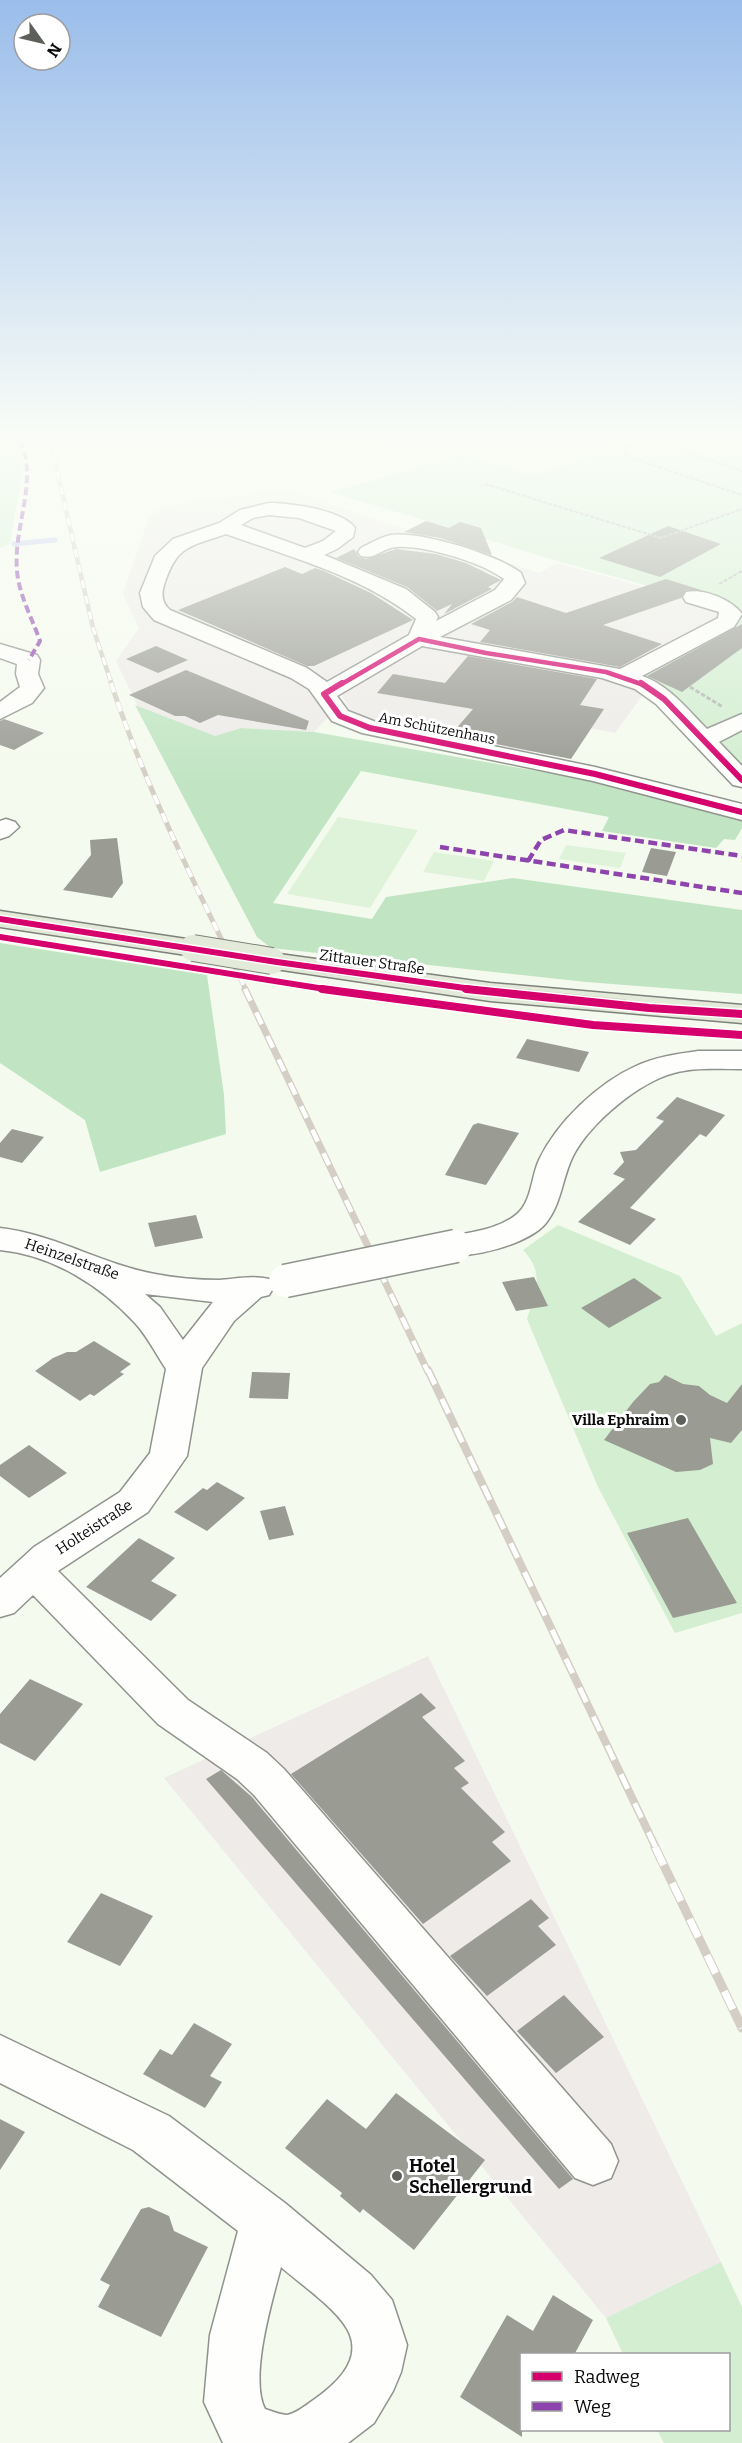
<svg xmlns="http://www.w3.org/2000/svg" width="742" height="2443" viewBox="0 0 742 2443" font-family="Bitter,serif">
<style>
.industrial{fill:#eeebe9}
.farmland{fill:#e9f5db}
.green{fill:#d3eed1}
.forest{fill:#c1e5c3}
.pitch{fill:#def3d9}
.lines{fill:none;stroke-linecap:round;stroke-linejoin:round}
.stream{stroke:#c6caf0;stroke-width:5}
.building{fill:#9a9c94}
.minor-casing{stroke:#90938d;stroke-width:3}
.major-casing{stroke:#7e807a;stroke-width:3}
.path-far1{stroke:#b6b7b5;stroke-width:2;stroke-dasharray:4 1.5;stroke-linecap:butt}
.path{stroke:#b6b7b5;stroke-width:3;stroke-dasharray:4.5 2;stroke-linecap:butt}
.minor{fill:#fefefc;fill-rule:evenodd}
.major{fill:#e4ead9;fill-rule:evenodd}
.tram{stroke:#d4cec4;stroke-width:1.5}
.rail-far4-casing{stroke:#d4cec4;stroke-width:4.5}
.rail-far3-casing{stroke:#d4cec4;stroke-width:5}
.rail-far2-casing{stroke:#d4cec4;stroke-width:7}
.rail-far1-casing{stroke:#d4cec4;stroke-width:8}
.rail-casing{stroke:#d4cec4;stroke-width:9}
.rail-far4{stroke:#fff;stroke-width:3;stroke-dasharray:8;stroke-linecap:butt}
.rail-far3{stroke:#fff;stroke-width:4;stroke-dasharray:10;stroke-linecap:butt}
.rail-far2{stroke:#fff;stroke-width:4.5;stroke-dasharray:13;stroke-linecap:butt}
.rail-far1{stroke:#fff;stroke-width:5;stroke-dasharray:16;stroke-linecap:butt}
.rail{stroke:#fff;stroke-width:7;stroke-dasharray:20;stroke-linecap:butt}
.minor-bridge-casing{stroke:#90938d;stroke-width:35;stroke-linecap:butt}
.major-bridge-casing{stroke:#7e807a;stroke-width:28;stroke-linecap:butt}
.minor-bridge{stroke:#fefefc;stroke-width:32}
.major-bridge{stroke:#e4ead9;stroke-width:26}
.quiet-far1{stroke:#8e44ad;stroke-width:4;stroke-dasharray:8 4;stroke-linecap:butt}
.quiet{stroke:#8e44ad;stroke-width:4.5;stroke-dasharray:9 4.5;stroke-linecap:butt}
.cycleway-far2-casing{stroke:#fff;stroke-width:7}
.cycleway-far1-casing{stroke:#fff;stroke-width:9}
.cycleway-casing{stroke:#fff;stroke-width:11}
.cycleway-far2{stroke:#d6006c;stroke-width:4.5}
.cycleway-far1{stroke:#d6006c;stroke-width:6}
.cycleway{stroke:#d6006c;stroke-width:8}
.poi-dot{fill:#5d5f5a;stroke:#fff;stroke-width:2}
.labels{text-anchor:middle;stroke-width:6;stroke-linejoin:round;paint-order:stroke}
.far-street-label{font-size:14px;fill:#0b0b0b;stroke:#fff}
.street-label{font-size:15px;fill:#0b0b0b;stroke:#fff}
.poi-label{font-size:15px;font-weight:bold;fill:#0b0b0b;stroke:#fff;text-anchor:end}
.near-poi-label{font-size:18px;font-weight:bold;fill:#0b0b0b;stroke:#fff;text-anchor:start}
</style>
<rect width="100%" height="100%" fill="#f5faee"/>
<path class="industrial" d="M287 490 539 573 557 563 717 607 725 618 615 675 642 696 615 733 562 723 550 731 529 756 355 718 333 681 300 675 330 715 314 732 241 728 161 755 116 661 139 628 123 594 149 517 164 506Z
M428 1656 721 2262 606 2318 164 1778Z"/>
<path class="farmland" d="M241 440H381L337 452Z"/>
<path class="green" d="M0 440H16L25 455 10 544 0 548Z
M635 440H742V444L735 447 742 450V764L665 694 630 674 727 622 728 608 554 560 331 492 460 455 535 475Z
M558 1225 680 1276 716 1336 742 1323V1613L675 1633 598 1487 527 1319C536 1291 545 1273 523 1250Z
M721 2262 742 2307V2443H664L657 2430H728V2354H623L606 2318Z"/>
<path class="forest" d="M135 705 215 736 241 728 314 732 606 783 742 818V828L735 840 724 839 716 848 602 831 609 817 361 771 273 903 372 919 386 897 513 878 742 910V994L586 982 271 948 257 937Z
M0 943 207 975 224 1095 226 1134 100 1172 85 1120 0 1063Z"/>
<path class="pitch" d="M338 817 418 830 370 908 287 894Z
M566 845 626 853 620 868 559 859Z
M434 852 494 861 484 881 423 872Z"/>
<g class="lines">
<path class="stream" d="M14 544 55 540"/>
</g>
<path class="building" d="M426 521 449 528 460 522 481 528 492 555 440 538 404 532Z
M668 526 721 544 660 577 599 558Z
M354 549 359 557 366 559 396 549 436 554 466 563 501 580 488 587 492 589 444 614 452 604 437 611 407 587 336 558Z
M285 567 302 574 315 568 324 571 371 593 413 620 314 666H307L178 610Z
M666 579 701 590H686L681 598 603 625 662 644 620 667 480 642 490 630 471 624 512 602 517 597 566 613Z
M742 624V648L682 692 647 676Z
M156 646 188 660 158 673 126 659Z
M468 656 597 679 580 705 604 709 571 759 466 738 469 734 454 731 473 709 377 693 393 674 445 683Z
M186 670 309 721 306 730 218 715 200 723 185 716H175L129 695Z
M4 719 44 733 14 750 0 745V721Z
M117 838 123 883 112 898 63 890 91 855 90 840Z
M651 848 676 852 667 876 642 872Z
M527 1039 556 1045 589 1052 579 1072 516 1058Z
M677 1097 725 1115 706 1137 700 1134 630 1208 656 1219 630 1245 578 1222 625 1179 613 1174 624 1162 620 1152 636 1150 664 1121 656 1118Z
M478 1123 519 1133 486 1185 445 1175 473 1125Z
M12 1129 44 1137 22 1163 0 1157V1143Z
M196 1215 203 1238 155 1247 148 1223Z
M534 1277 548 1306 516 1311 502 1282Z
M634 1278 662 1298 609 1328 581 1308Z
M94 1341 131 1364 120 1372 124 1374 94 1396 90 1394 80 1401 35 1371 53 1358 67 1352H76Z
M252 1372 290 1373 288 1399 249 1398Z
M665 1375 683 1384 699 1386 710 1395 727 1403 742 1384V1430L731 1443 710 1438 713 1464 700 1470 676 1472 604 1440 633 1402 650 1384 659 1382Z
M29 1445 67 1473 29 1498 0 1476V1465Z
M217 1482 245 1498 207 1531 174 1512 203 1488 207 1490Z
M285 1506 294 1535 269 1540 260 1511Z
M688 1518 737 1603 673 1618 627 1533Z
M139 1538 175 1558 151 1581 177 1595 151 1621 86 1587Z
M30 1679 83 1704 35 1761 0 1743V1714Z
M421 1693 436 1708 422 1717 465 1761 454 1768 469 1783 461 1788 505 1832 492 1842 511 1861 423 1924 291 1774Z
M221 1770 252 1797 573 2179 559 2189 206 1779Z
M101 1893 153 1916 120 1966 67 1942Z
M531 1899 549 1918 538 1926 556 1945 487 1996 450 1956Z
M564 1995 604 2037 556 2073 517 2031Z
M194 2023 232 2044 210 2076 222 2082 205 2108 143 2074 160 2049 172 2055Z
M396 2093 485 2160 414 2250 363 2209 360 2213 340 2196 342 2193 285 2148 327 2099 366 2129Z
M0 2119 25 2132 0 2170Z
M149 2207 169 2216 174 2231 208 2247 161 2337 98 2307 110 2285 100 2280 141 2209Z
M553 2295 593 2320 574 2355H522V2437L460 2397 507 2315 533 2331Z"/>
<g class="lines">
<g class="minor-casing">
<path id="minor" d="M269 503C290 503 343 510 355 528L353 537 337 549 324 555 406 589 435 612 438 617 436 621 495 590 504 579C481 562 424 545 396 547 382 548 375 560 361 556L358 552 361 548C371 543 380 537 391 535 421 531 498 555 521 573L525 583 511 600 440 637 620 669 718 618 719 612 686 602 683 597 686 592C704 588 732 600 742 614L734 627 642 676C669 685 688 710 707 729L742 714V730L719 742 742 766V787L733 785 656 704 635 689 602 678 422 646 337 696 348 711 376 722 595 767 742 804V820L593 781 362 733 332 721 309 689 291 678 154 620 143 607 140 593 155 556 173 539 219 523 240 510ZM269 515 299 518 336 531 323 541 305 548 241 525 253 518ZM226 534C290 557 362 576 416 619L409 635 327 682 307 668 170 610C162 603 161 595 164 585 177 545 189 547 226 534Z
M0 644 37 655 40 660 38 674 44 688 32 703 0 719V702L20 687 16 674 17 664 0 658Z
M6 819 15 822 19 827 9 836 0 839V821Z
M698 1051H742V1069C720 1069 695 1067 674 1073 639 1082 590 1123 573 1156 562 1178 562 1203 546 1223 529 1244 469 1260 444 1254L439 1246 444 1238C468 1232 497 1231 517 1214 532 1201 531 1177 539 1160 557 1122 598 1083 636 1066 655 1057 677 1054 698 1051Z
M0 1228C54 1234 101 1264 155 1274 176 1278 197 1280 219 1280 236 1279 252 1275 269 1279L274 1287 269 1295 261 1297 234 1321 202 1368 187 1456 148 1512 58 1571 188 1700 267 1753 284 1769 611 2144 618 2161 611 2178 593 2185 575 2178 254 1795 237 1779 158 1724 33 1595 14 1613 0 1617V1578L34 1547 120 1492 150 1453 166 1369C156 1354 147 1336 135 1323 100 1285 52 1255 0 1250ZM145 1294 213 1302 183 1340 160 1307Z
M0 2035 169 2116 285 2203 371 2275 392 2300 407 2345 401 2372 393 2391 374 2423 348 2443H223L204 2402 210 2335 238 2231 133 2150 0 2083ZM281 2267C300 2284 342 2312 350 2335 361 2364 332 2387 312 2401 305 2406 295 2414 287 2415 281 2415 271 2411 265 2409 249 2378 272 2301 281 2267Z"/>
</g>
<g class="major-casing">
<path id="major" d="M0 911 193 940 203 942 207 948 203 954 193 956 0 927Z
M272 953 490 983 742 1005V1023L490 1001 262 967 258 961 262 955Z"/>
</g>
<path class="path-far1" d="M639 440 622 451 632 458 742 495
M653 440 742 471
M485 484 661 538 742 509
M719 584 742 571"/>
<path class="path" d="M690 687 723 707"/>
<use href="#minor" class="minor"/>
<use href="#major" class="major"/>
<path class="tram" d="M0 922C247 962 492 1002 742 1019
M268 957 357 969
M515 989 625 1000"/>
<g class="rail-far4-casing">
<path id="rail-far4" d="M50 440 93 628 112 685"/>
</g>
<g class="rail-far3-casing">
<path id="rail-far3" d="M111 683C146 789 198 890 246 990"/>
</g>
<g class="rail-far2-casing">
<path id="rail-far2" d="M245 989 428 1372"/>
</g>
<g class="rail-far1-casing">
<path id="rail-far1" d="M428 1370 656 1848"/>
</g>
<g class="rail-casing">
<path id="rail" d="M655 1847 742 2028"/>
</g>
<use href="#rail-far4" class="rail-far4"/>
<use href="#rail-far3" class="rail-far3"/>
<use href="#rail-far2" class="rail-far2"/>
<use href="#rail-far1" class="rail-far1"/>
<use href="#rail" class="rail"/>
<g class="minor-bridge-casing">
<path id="minor-bridge" d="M285 1281 456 1246"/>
</g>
<g class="major-bridge-casing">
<path id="major-bridge" d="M193 948 272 961"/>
</g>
<use href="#minor-bridge" class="minor-bridge"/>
<use href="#major-bridge" class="major-bridge"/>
<path class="quiet-far1" d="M21 440C38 485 13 526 17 571 19 595 32 618 40 641L29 660"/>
<path class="quiet" d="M440 847 742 893
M528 861 541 840 564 830 742 856"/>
<g class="cycleway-far2-casing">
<path id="cycleway-far2" d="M340 685 419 639 486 653 606 672 644 685"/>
</g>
<g class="cycleway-far1-casing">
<path id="cycleway-far1" d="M342 683 324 694 340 716 370 728 595 774 742 812
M641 683 664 699 742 780
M0 919 277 962 479 990
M0 937 331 990"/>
</g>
<g class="cycleway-casing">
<path id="cycleway" d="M322 989 593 1025 742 1035
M466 989 649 1008 742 1014"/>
</g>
<use href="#cycleway-far2" class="cycleway-far2"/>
<use href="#cycleway-far1" class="cycleway-far1"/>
<use href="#cycleway" class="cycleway"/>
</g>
<linearGradient id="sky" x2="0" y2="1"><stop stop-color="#9abdeb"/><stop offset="0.56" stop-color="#fafdf7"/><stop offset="1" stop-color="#fafdf7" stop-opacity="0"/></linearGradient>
<rect width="742" height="782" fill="url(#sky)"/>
<g class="poi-dot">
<circle cx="681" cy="1420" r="6"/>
<circle cx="397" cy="2176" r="6"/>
</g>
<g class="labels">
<g class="far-street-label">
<text transform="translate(437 728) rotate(11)" y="5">Am Schützenhaus</text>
</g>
<g class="street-label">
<text transform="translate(372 962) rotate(8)" y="5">Zittauer Straße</text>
<text transform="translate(72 1259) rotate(19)" y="5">Heinzelstraße</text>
<text transform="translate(94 1527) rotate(-33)" y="5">Holteistraße</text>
</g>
<g class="poi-label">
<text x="669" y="1425">Villa Ephraim</text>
</g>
<g class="near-poi-label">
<text x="409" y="2172">Hotel<tspan x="409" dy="21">Schellergrund</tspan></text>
</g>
</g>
<rect x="520" y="2353" width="210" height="78" fill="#ffffff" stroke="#9d9d9d" stroke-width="1.5"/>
<rect x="532" y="2372" width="30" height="9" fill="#d6006c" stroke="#9d9d9d" stroke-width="1.5"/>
<text x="574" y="2383" font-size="18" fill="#0b0b0b">Radweg</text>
<rect x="532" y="2402" width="30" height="9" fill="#8e44ad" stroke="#9d9d9d" stroke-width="1.5"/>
<text x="574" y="2413" font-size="18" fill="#0b0b0b">Weg</text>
<g transform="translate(42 42) rotate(124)"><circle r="28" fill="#ffffff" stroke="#9d9d9d" stroke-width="1.5"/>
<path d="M0-4.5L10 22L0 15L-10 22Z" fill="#5d5f5a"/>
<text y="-9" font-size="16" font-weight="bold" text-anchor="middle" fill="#0b0b0b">N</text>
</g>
</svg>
